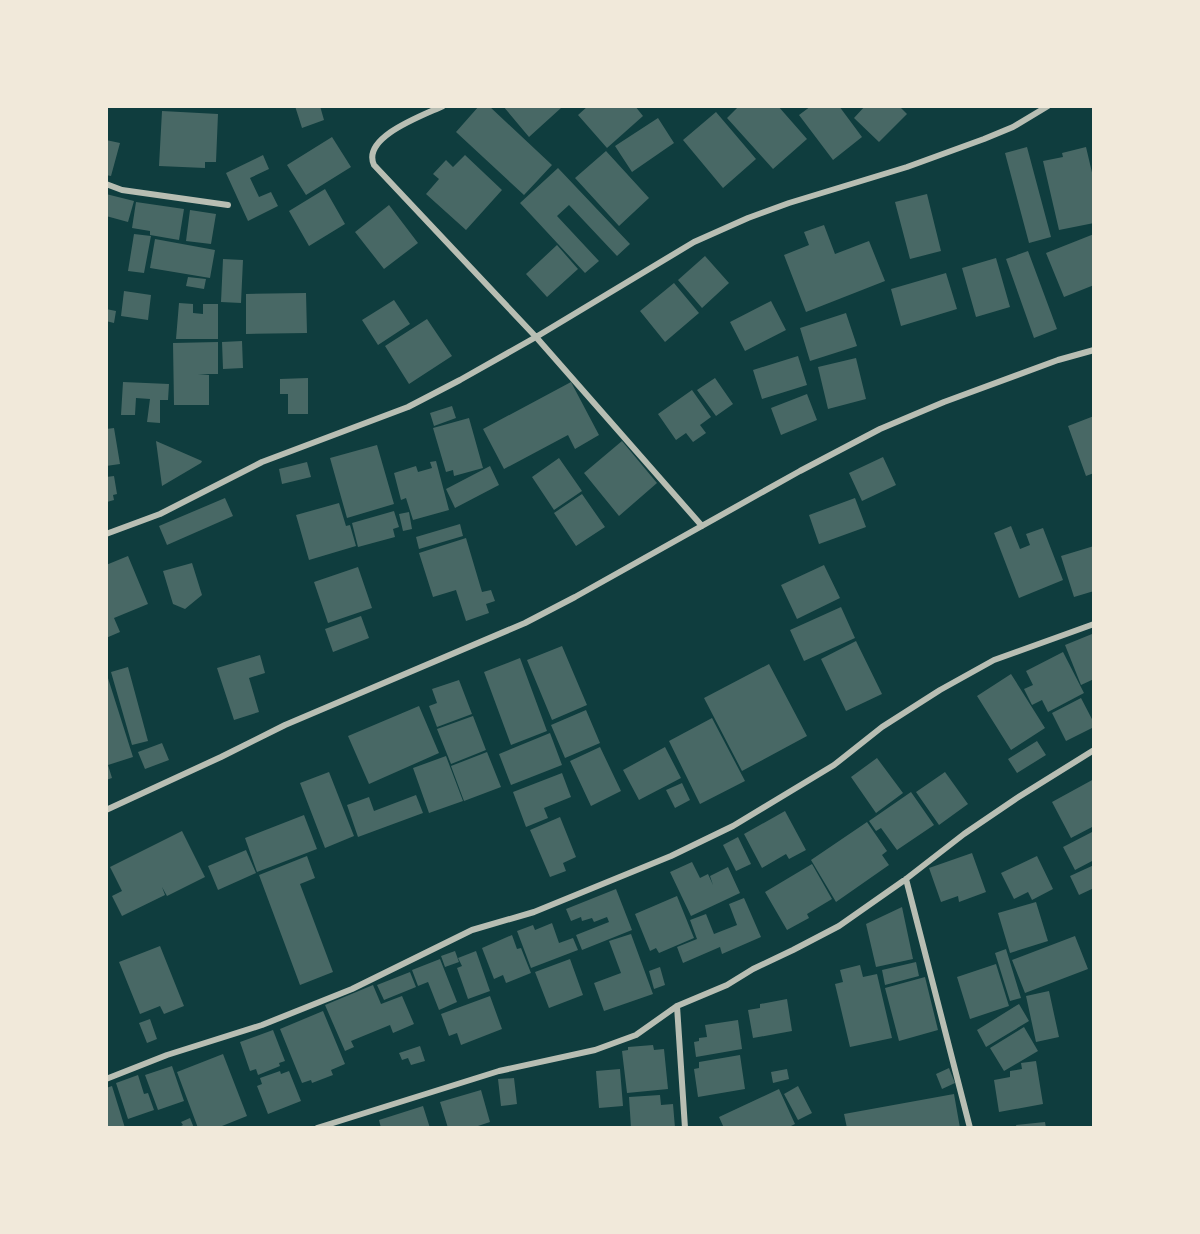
<svg xmlns="http://www.w3.org/2000/svg" width="1200" height="1234" viewBox="0 0 1200 1234" font-family="Raleway,sans-serif">
<style>
.building{fill:#486865}
.lines{fill:none;stroke-linecap:round;stroke-linejoin:round}
.minor{stroke:#b8beb3;stroke-width:6}
</style>
<rect width="100%" height="100%" fill="#0f3d3e"/>
<path class="building" d="M295 106H320L324 120 302 128Z
M479 106H489L552 165 524 195 456 132Z
M503 106H559L561 108 529 137Z
M588 106H635L643 116 607 148 578 115Z
M739 106H778L807 139 773 169 727 118Z
M811 106H839L862 137 833 160 799 115Z
M865 106H899L907 114 879 142 854 118Z
M162 111 218 114 216 162H205V168L159 166Z
M716 112 756 159 723 188 683 140Z
M658 118 674 143 632 172 615 146Z
M332 137 351 167 306 195 287 165Z
M106 140 120 143 111 176 106 175Z
M1027 147 1051 237 1029 243 1005 153Z
M1086 147 1094 181V223L1059 230 1043 161 1063 157 1062 153Z
M606 151 649 198 619 226 575 178Z
M263 155 269 169 250 178 259 197 271 192 278 206 248 221 226 173Z
M465 155 502 190 466 230 426 194 439 179 433 174 446 160 453 167Z
M558 168 630 244 617 256 569 205 557 216 599 261 585 273 520 203Z
M325 189 345 224 309 246 289 211Z
M106 194 134 201 128 222 106 216Z
M927 194 941 251 910 259 895 202Z
M136 202 184 209 179 240 150 235V231L132 228Z
M389 205 418 243 384 269 355 232Z
M190 210 216 214 211 244 186 241Z
M824 225 835 254 869 241 885 281 806 312 784 255 809 245 804 232Z
M134 234 151 236 144 273 128 271Z
M1094 234V285L1064 297 1046 253Z
M155 239 215 250 210 278 150 268Z
M557 245 578 269 547 297 526 274Z
M1028 251 1057 329 1034 338 1006 259Z
M705 256 729 283 702 308 678 280Z
M996 258 1010 307 976 317 962 268Z
M223 259 243 260 241 303 221 302Z
M946 273 957 309 901 326 891 289Z
M188 277 206 279 204 289 186 286Z
M674 283 699 313 665 342 640 311Z
M124 291 151 295 148 320 121 316Z
M306 293 307 333 246 334V294Z
M394 300 410 324 378 345 362 320Z
M771 301 786 330 745 351 730 322Z
M179 303 193 304V313L203 314V304H218V339H176Z
M106 309 116 311 114 323 106 321Z
M846 313 857 346 810 361 800 328Z
M427 319 452 356 409 384 385 346Z
M242 341 243 368 223 369 222 342Z
M218 342V374H198L209 375V405H174L173 343Z
M798 356 807 385 762 399 753 370Z
M856 358 866 399 828 409 818 367Z
M308 378V414H288V394H280V379Z
M715 378 733 404 716 416 697 390Z
M123 382 169 384 168 400H160V423L147 422 150 399 136 398 135 415H121Z
M571 382 599 435 575 449 568 435 504 469 483 429Z
M692 390 711 417 700 425 706 433 693 442 686 433 676 440 658 414Z
M807 394 817 420 781 435 771 408Z
M452 406 456 418 434 426 430 413Z
M1094 416V473L1086 476 1068 426Z
M469 418 483 468 454 476 453 470 446 472 433 428Z
M114 428 120 464 106 466V429Z
M156 441 202 461 201 463 162 486Z
M622 441 657 483 619 516 584 473Z
M377 445 394 504 347 518 330 458Z
M883 457 896 485 862 501 849 473Z
M559 458 582 491 554 510 532 477Z
M436 461 449 510 413 520 406 498 401 500 394 473 416 466 418 472 432 468 430 462Z
M307 462 311 477 282 484 279 469Z
M490 466 499 485 455 508 446 489Z
M114 476 117 494 113 495 114 500 107 502 106 477Z
M582 494 605 527 576 546 554 513Z
M225 498 233 516 167 545 159 526Z
M855 498 866 527 819 544 809 515Z
M339 503 346 526 350 525 356 546 309 560 296 515Z
M394 511 399 527 393 529 395 537 358 547 352 523Z
M409 512 412 529 403 531 399 514Z
M460 524 463 536 419 549 416 537Z
M1011 526 1020 549 1030 545 1026 534 1043 528 1063 580 1019 598 994 533Z
M466 538 482 592 491 590 495 601 486 604 489 613 466 621 456 590 433 597 419 553Z
M1094 546V591L1074 597 1061 556Z
M128 556 148 604 114 618 120 632 106 638V565Z
M192 563 202 595 185 609 173 604 163 571Z
M824 565 840 598 797 619 781 585Z
M358 567 372 608 328 623 314 582Z
M841 607 855 638 804 661 790 630Z
M361 616 369 638 333 652 325 629Z
M1092 634 1094 679 1081 685 1065 645Z
M856 641 882 694 846 711 821 659Z
M562 646 587 705 552 720 527 660Z
M1063 652 1084 693 1048 712 1042 700 1032 705 1024 689 1033 685 1026 671Z
M260 655 265 673 249 678 259 712 234 720 217 668Z
M520 658 547 731 511 745 484 672Z
M769 664 807 736 742 771 704 698Z
M128 667 148 741 132 745 111 672Z
M1011 674 1045 728 1011 750 977 696Z
M107 675 133 757 108 765 112 778 106 780Z
M459 680 472 714 437 727 429 706 437 703 432 689Z
M1081 698 1094 723V727L1066 741 1052 713Z
M419 706 439 753 369 784 348 736Z
M586 710 600 743 565 758 551 725Z
M473 716 486 750 451 764 437 729Z
M712 718 745 781 700 804 669 741Z
M550 733 562 765 511 785 499 754Z
M1037 741 1046 755 1017 773 1008 759Z
M162 743 169 760 145 769 138 752Z
M600 747 621 791 591 806 570 761Z
M665 747 681 778 639 800 623 770Z
M487 752 501 787 464 801 451 766Z
M446 756 463 801 429 813 413 768Z
M877 758 903 793 876 813 851 777Z
M329 772 354 836 325 848 300 783Z
M945 772 968 804 939 825 916 792Z
M562 773 571 797 544 808 548 818 526 827 513 792Z
M1094 779V826L1071 838 1052 802Z
M682 783 690 800 675 808 666 790Z
M911 792 934 825 897 850 881 828 876 831 869 821Z
M416 795 423 813 358 837 347 805 369 797 374 811Z
M785 811 806 850 789 859 786 854 762 868 744 834Z
M304 815 317 849 257 872 245 838Z
M560 817 576 857 563 863 566 871 550 877 530 830Z
M867 822 887 851 882 855 889 865 836 902 811 860Z
M182 831 205 877 167 896 162 887 165 895 122 916 112 896 122 891 110 867Z
M1094 831V860L1075 870 1063 847Z
M738 837 751 864 736 871 723 845Z
M246 850 256 873 218 890 208 866Z
M972 853 986 892 959 902 958 896 941 902 929 868Z
M307 856 315 878 300 884 333 972 300 985 259 875Z
M1037 856 1053 889 1032 900 1028 892 1014 899 1001 873Z
M692 862 700 878 708 874 713 885 710 876 728 867 740 893 691 916 670 872Z
M812 864 832 899 807 914 809 918 787 930 765 892Z
M1094 865V888L1079 895 1070 876Z
M616 889 632 930 582 950 576 935 609 922 607 917 594 922 592 918 582 921 581 917 571 921 566 909Z
M677 896 694 938 659 953 656 948 650 951 635 914Z
M744 898 761 937 722 954 720 947 683 963 677 947 697 939 690 920 706 914 714 934 737 925 729 904Z
M1036 902 1048 941 1010 953 998 913Z
M902 907 913 959 876 967 866 924Z
M552 923 559 943 573 938 578 950 531 968 517 931 533 925 535 930Z
M631 934 653 994 604 1011 594 983 621 973 609 941Z
M512 935 517 949 521 948 531 973 506 983 503 975 494 979 482 948Z
M1075 936 1088 969 1025 993 1012 960Z
M160 946 184 1006 164 1014 160 1006 140 1014 119 962Z
M1006 949 1021 998 1010 1001 995 953Z
M455 951 459 962 445 967 441 956Z
M476 951 490 991 468 999 457 968 462 966 458 958Z
M440 959 457 1002 439 1010 428 982 418 986 412 970Z
M570 959 583 995 549 1008 535 972Z
M916 962 919 976 885 985 882 970Z
M996 964 1009 1006 970 1019 957 977Z
M860 965 863 977 877 974 892 1038 850 1047 835 984 843 982 840 970Z
M660 967 665 985 654 989 649 971Z
M410 972 416 987 384 1000 377 985Z
M925 977 938 1030 899 1041 885 988Z
M373 985 381 1004 402 996 414 1024 393 1033 390 1025 351 1041 354 1047 345 1051 325 1005Z
M1049 991 1059 1037 1036 1042 1026 996Z
M490 996 502 1029 461 1045 457 1033 449 1036 441 1014Z
M787 999 792 1031 753 1038 748 1010 760 1008V1004Z
M1019 1004 1029 1021 986 1047 977 1030Z
M323 1011 345 1064 331 1070 333 1075 312 1083 311 1080 302 1083 280 1029Z
M150 1019 157 1039 147 1043 139 1023Z
M738 1020 742 1049 696 1057 694 1042 699 1041V1038L707 1037 705 1025Z
M1024 1027 1038 1051 1004 1071 990 1048Z
M273 1030 285 1061 279 1063 280 1066 258 1075 256 1069 250 1071 240 1042Z
M653 1045 654 1050 664 1049 668 1089 627 1093 622 1051 628 1050V1047Z
M420 1046 425 1061 411 1065 408 1058 402 1060 399 1053Z
M223 1054 247 1116 217 1128H198L177 1072Z
M740 1055 745 1089 698 1097 694 1069 699 1068V1062Z
M1036 1061 1043 1104 999 1112 994 1080 1010 1077V1071L1022 1069 1021 1063Z
M172 1066 184 1101 158 1110 145 1075Z
M949 1068 955 1083 942 1089 936 1074Z
M620 1069 623 1106 599 1108 596 1071Z
M787 1069 789 1079 773 1083 771 1072Z
M280 1071 281 1074 289 1071 301 1101 268 1114 257 1086 262 1084 260 1078Z
M138 1075 144 1094 148 1093 154 1110 128 1119 116 1083Z
M514 1078 517 1104 501 1106 498 1079Z
M112 1086 125 1128H106V1088Z
M798 1086 812 1113 798 1120 784 1094Z
M779 1089 795 1124 787 1128H724L719 1117Z
M481 1090 490 1122 478 1126 479 1128H448L440 1102Z
M954 1094 960 1128H847L844 1114Z
M660 1095 661 1105 673 1104 675 1128H631L629 1097Z
M423 1106 430 1128H381L379 1120Z
M190 1118 194 1128H177L183 1125 181 1122Z
M1045 1122 1046 1128H1017L1016 1125Z"/>
<g class="lines">
<path class="minor" d="M443 106C424 115 361 137 374 165L536 337 702 526
M106 184 122 190 228 205
M106 534 160 514 262 462 408 407 460 380 536 337 694 242 748 218 789 203 907 167 984 139 1013 127 1048 106
M106 810 221 757 285 725 525 623 575 597 800 471 880 429 944 402 1058 360 1094 350
M906 879 970 1128
M677 1006 685 1128
M106 1079 167 1055 262 1025 352 989 472 930 534 912 671 856 733 826 834 765 882 727 940 690 994 660 1094 624
M317 1128 499 1071 595 1050 636 1035 677 1006 727 985 753 969 793 950 839 926 906 879 964 834 1017 798 1094 750"/>
</g>
<rect width="1200" height="1234" fill="none" stroke="#f1e9da" stroke-width="216"/>
</svg>
